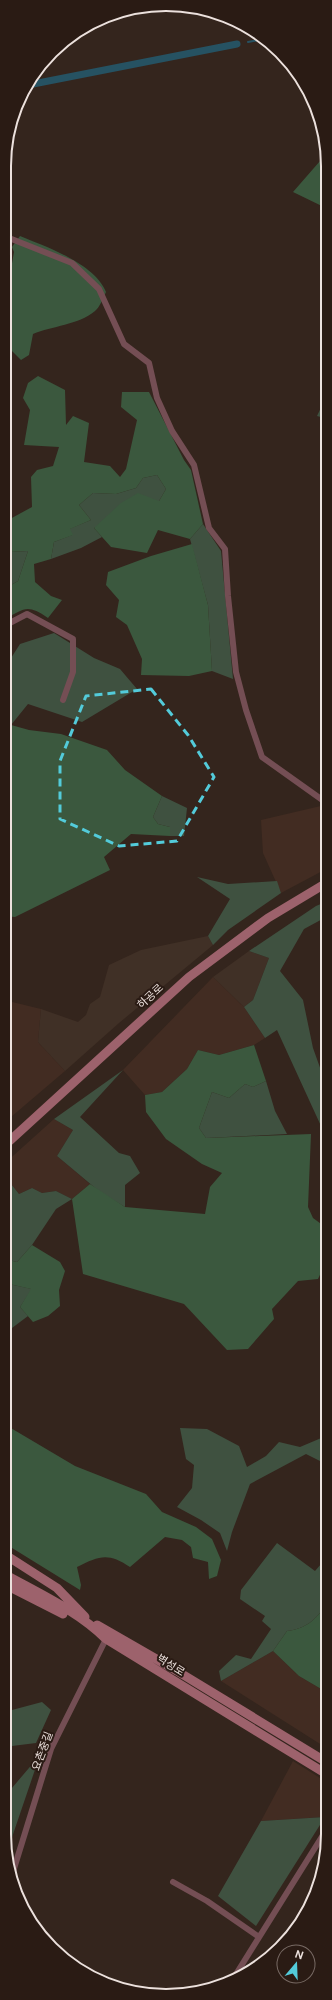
<svg xmlns="http://www.w3.org/2000/svg" width="332" height="2000" viewBox="0 0 332 2000" font-family="'DM Sans','Noto Sans KR',sans-serif">
<style>
.built{fill:#422c22}
.industrial{fill:#403026}
.green{fill:#3f5140}
.forest{fill:#3b583e}
.lines{fill:none;stroke-linecap:round;stroke-linejoin:round}
.stream{stroke:#265262;stroke-width:2}
.canal{stroke:#265262;stroke-width:7}
.minor{stroke:#744e54;stroke-width:6}
.secondary{stroke:#9d626c;stroke-width:9}
.marked{fill:none;stroke:#53cbda;stroke-width:3;stroke-dasharray:8 5;stroke-linejoin:round}
.labels{text-anchor:middle;stroke-width:4;stroke-linejoin:round;paint-order:stroke}
.street-label{font-size:11px;fill:#ece1dd;stroke:#2a1b14}
.rim{fill:none;stroke:#ece1dd;stroke-width:2}
</style>
<rect width="100%" height="100%" fill="#34251d"/>
<path class="built" d="M325 805 328 807V868L281 893 263 853 261 820Z
M213 977 244 1007 265 1038 254 1045 219 1055 198 1050 187 1069 162 1092 145 1095 123 1070Z
M4 1000 41 1009 38 1042 65 1071 4 1123Z
M54 1119 73 1130 57 1156 90 1184 72 1199 56 1191 42 1193 32 1188 19 1194 4 1175V1164Z
M273 1651 299 1676 328 1693V1749L221 1681Z
M293 1761 328 1783V1814L325 1817 261 1821Z"/>
<path class="industrial" d="M208 936 213 945 119 1023 65 1071 38 1042 41 1009 78 1022 86 1015 90 1004 100 997 109 965 141 950Z
M249 951 269 958 253 1000 244 1007 213 977Z"/>
<path class="green" d="M328 393V419L317 416Z
M157 475 166 489 159 501 94 528 102 537 81 548 51 559 54 542 72 535 69 529 91 520 79 505 93 493 116 494 136 488 143 478Z
M203 524 221 551 233 679 212 671 208 605 190 539Z
M4 549 9 552 28 551 18 581 6 588 4 585Z
M54 633 94 658 120 669 137 689 82 722 28 704 11 725 4 723V669L20 644Z
M162 796 187 808 184 836H170V827L158 824 153 817Z
M197 877 228 884 277 881 281 893 228 930 213 945 208 936 230 899Z
M328 901V916L304 929 280 971 303 1000 313 1048 328 1090V1127L321 1126 277 1030 265 1038 244 1007 253 1000 269 958 249 951 316 906Z
M123 1070 80 1117 119 1153 130 1156 140 1173 125 1185V1207L100 1192 57 1156 73 1130 54 1119Z
M266 1081 275 1111 287 1134 206 1138 199 1128 212 1092 229 1098 245 1084 253 1087Z
M4 1175 19 1194 32 1188 42 1193 56 1191 72 1199 56 1209 32 1245 17 1262 4 1259V1223L10 1215 4 1196Z
M9 1284 32 1289 20 1307 28 1316 8 1331 4 1330V1301Z
M180 1428 207 1429 239 1446 247 1467 266 1456 279 1442 300 1447 326 1436 328 1437V1465L306 1454 250 1484 232 1532 227 1551 220 1533 201 1520 177 1507 192 1488 194 1465 186 1459Z
M277 1543 315 1571 328 1556V1604C314 1620 308 1628 287 1631L273 1651 221 1681 219 1671 236 1655 251 1659 271 1629 262 1621 265 1616 240 1599 241 1590Z
M42 1702 51 1710 36 1743 12 1746 6 1735 12 1710Z
M40 1755 7 1852C4 1833 1 1813 6 1795Z
M325 1817 256 1926 218 1896 261 1821Z"/>
<path class="forest" d="M327 153 328 155V209L293 192Z
M20 236C47 247 95 264 106 292 103 298 100 307 95 311 78 325 52 326 33 334L29 355 21 360 4 343V263L11 269 14 252 12 247Z
M38 376 65 390 66 425 73 416 89 423 84 462 110 466 120 477 126 469 137 420 121 407 122 392H149L184 460 191 470 203 524 190 539 158 530 147 553 111 547 94 528 121 503 138 493 159 501 166 489 157 475 143 478 136 488 116 494 93 493 79 505 91 520 70 529 73 535 54 542 51 559 34 564 35 582 51 596 62 600 48 618C27 604 25 608 4 620V589L18 581 28 551 9 552 4 549V511L10 519 32 507 31 477 37 470 53 466 59 447 24 445 30 410 23 398 28 383Z
M192 544 208 605 212 671 189 676 141 675 142 659 127 625 116 617 119 600 106 585 108 572 151 556Z
M4 723 29 730 61 734 107 750 125 770 162 796 153 817 158 824 170 827V836L131 834 104 857 110 870 15 917 4 916Z
M254 1045 266 1081 253 1087 245 1084 229 1098 212 1092 199 1128 206 1138 311 1134 308 1207 313 1218 328 1229V1258L318 1279 298 1281 272 1309 274 1319 248 1349 227 1350 184 1304 83 1274 72 1199 90 1184 125 1207 205 1214 210 1187 222 1173 202 1164 166 1139 146 1112 145 1095 162 1092 187 1069 198 1050 219 1055Z
M32 1245 60 1262 65 1271 59 1290 60 1306 48 1316 33 1322 20 1307 31 1289 9 1284 4 1301V1259L17 1262Z
M4 1424 75 1466 146 1494 162 1512 196 1527 212 1539 221 1560 217 1576 209 1579 208 1562 193 1558 191 1547 182 1540 165 1537 130 1567C108 1552 99 1556 77 1567L81 1585 80 1590 4 1543Z
M328 1604V1693L299 1676 273 1651 287 1631C308 1628 314 1620 328 1604Z"/>
<g class="lines">
<path class="stream" d="M248 42 264 39
M237 44H238"/>
<path class="canal" d="M28 85 237 44"/>
<path class="minor" d="M4 236 72 263 99 289 124 344 149 363 157 398 172 431 194 465 209 528 225 549 228 596 236 672 246 710 262 757 328 804
M4 626 27 614 73 639V672L63 700
M12 1875 51 1749 106 1639
M173 1882 207 1901 259 1937
M233 1979 328 1827"/>
<path class="secondary" d="M4 1146 189 977 268 918 328 882
M4 1554 57 1588 85 1617
M4 1574C38 1593 78 1611 106 1639L328 1775
M4 1584 63 1614
M97 1625 177 1671 328 1763"/>
</g>
<path class="marked" d="M151 689 188 735 214 777 177 841 119 846 60 819V761L86 696Z"/>
<g class="labels">
<g class="street-label">
<text transform="translate(150 996) rotate(-43)" y="4">하공로</text>
<text transform="translate(171 1665) rotate(32)" y="4">벽성로</text>
<text transform="translate(42 1751) rotate(-70)" y="4">요촌중길</text>
</g>
</g>
<path d="M0 0H332V2000H0ZM166 11H166A155 155 0 0 1 321 166V1834A155 155 0 0 1 166 1989H166A155 155 0 0 1 11 1834V166A155 155 0 0 1 166 11Z" fill="#2a1b14" fill-rule="evenodd"/>
<path class="rim" d="M166 11H166A155 155 0 0 1 321 166V1834A155 155 0 0 1 166 1989H166A155 155 0 0 1 11 1834V166A155 155 0 0 1 166 11Z"/>
<g transform="translate(296 1964) rotate(19)"><circle r="19" fill="#2a1b14" stroke="#786a64"/>
<path d="M0-3L7 15L0 10L-7 15Z" fill="#53cbda"/>
<text y="-6" font-size="11" font-weight="bold" text-anchor="middle" fill="#ece1dd">N</text>
</g>
</svg>
